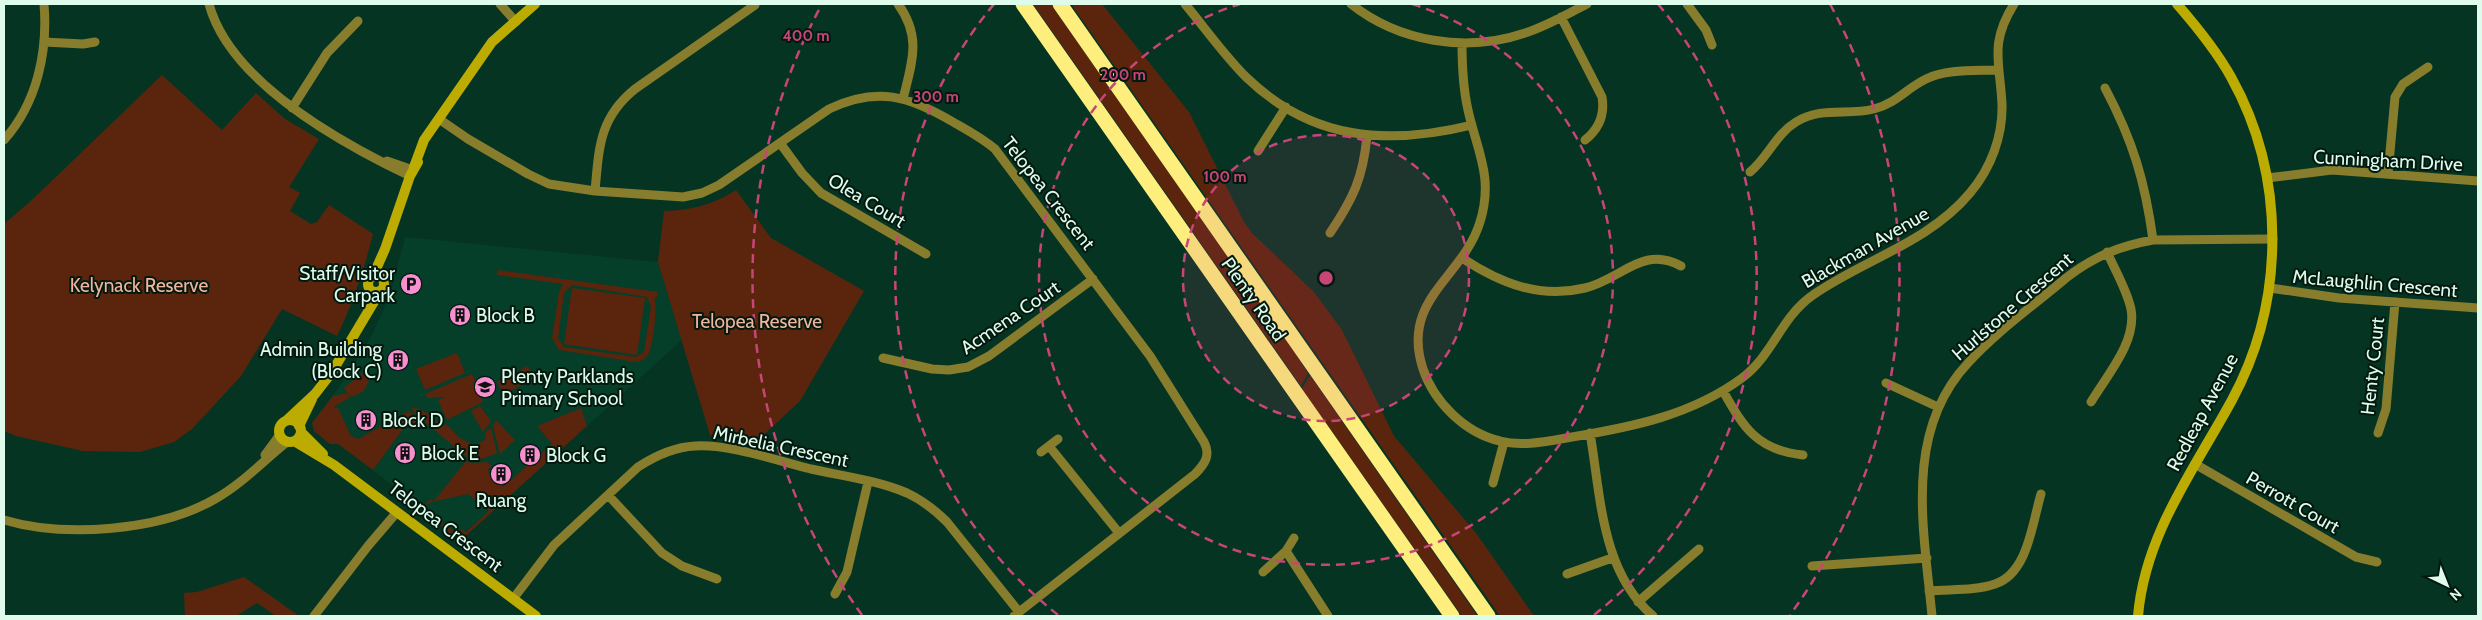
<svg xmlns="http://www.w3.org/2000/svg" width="2482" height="620" viewBox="0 0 2482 620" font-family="Cabin,sans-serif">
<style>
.built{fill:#053e29}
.green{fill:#5b250d;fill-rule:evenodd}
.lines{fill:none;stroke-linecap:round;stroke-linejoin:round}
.street{stroke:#877d2c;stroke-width:9}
.secondary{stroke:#bcab00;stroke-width:10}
.highway{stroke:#fdee7d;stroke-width:15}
.ring{fill:none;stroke:#c84578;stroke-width:2.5;stroke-dasharray:9 6}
.labels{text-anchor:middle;stroke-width:4;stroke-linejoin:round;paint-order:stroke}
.street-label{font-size:19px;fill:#defbec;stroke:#03190f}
.poi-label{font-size:19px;fill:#defbec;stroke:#03190f;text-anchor:start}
.park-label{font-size:19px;fill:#f1b49d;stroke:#03190f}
.centre{fill:#c84578;stroke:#03190f;stroke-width:2.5}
.ring-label{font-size:15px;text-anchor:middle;font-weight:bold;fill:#c84578;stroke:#03190f;stroke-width:4;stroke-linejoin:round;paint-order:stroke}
</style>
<rect width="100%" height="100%" fill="#063423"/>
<path class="built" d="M405 237 658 262 682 340 460 541 442 528 440 521 338 444H330L314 431 312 423 345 379 372 335 390 295Z"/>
<path class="green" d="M1033 4H1051L1296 354 1308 373 1301 386Z
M1071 4H1102L1189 112 1244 222 1252 233 1314 292 1342 330 1394 436 1476 533 1534 616H1500Z
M162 75 222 130 256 93 285 119 319 139 289 187 300 193 290 211 311 224 317 222 329 205 373 234C364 270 353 303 337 336L282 309 241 376 192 429 174 442 140 452 83 451 16 436 4 431V224L33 199Z
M736 190 771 238 864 291 800 401 755 443 710 435 658 262 664 211C692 210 712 205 736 190Z
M498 270 658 292 657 297H654C658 306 653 344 649 353 646 359 641 361 636 362L559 350 552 338 559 292 563 284 497 275ZM572 285 647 297 651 307 644 352 636 357 564 347 558 338 564 293Z
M572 288 645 298 637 355 564 344Z
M457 353 465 373 425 390 416 369Z
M528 366 534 378 504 395 497 382Z
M362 373 369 381 363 392 351 397 349 394V398L334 407 338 408 351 436 358 439 409 411 423 425 419 430 408 422 373 470 338 444H330L314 431 312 423 333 396 348 393 344 388Z
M472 374 476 381 473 383 483 402 447 420 438 401 445 397 428 398 425 394Z
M1310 375 1470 605 1477 616H1462L1302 389Z
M480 406 491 421 483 432 471 411Z
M412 408C422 407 435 418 441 427L446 424 460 438 473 445 472 450 467 457 415 414Z
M581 408 587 426 460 541 442 528 441 521 457 534 462 529 466 532 489 511 468 494 431 502 424 507 430 499 434 501 466 461 472 463 487 462 492 466 487 470 503 487 552 444 537 426Z
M496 420 515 440 500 454 493 426Z
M491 428 497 453 482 459 469 458 479 443 485 440 486 432Z
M244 577 299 616H276L257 603 236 616H185L184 593 197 592Z"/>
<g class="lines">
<path class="street" d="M209 4C230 82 341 143 410 176
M500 4 516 22
M898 4C922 37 912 62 903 99
M1185 4C1205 28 1224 55 1246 77 1311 140 1387 146 1472 125
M1351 4C1399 42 1466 53 1525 33 1547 26 1567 14 1587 4
M1687 4 1706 30 1712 45
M1561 17 1602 97C1605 115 1599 129 1585 140
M44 42 83 44 95 42
M1462 43C1462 66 1463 88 1468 110 1477 151 1494 177 1480 222 1463 278 1400 299 1423 369 1434 402 1465 433 1500 441 1523 447 1548 441 1572 437 1632 427 1692 415 1742 378 1773 355 1781 317 1813 295 1865 259 1928 243 1970 193 1991 168 2003 136 2002 104 2000 62 1989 44 2014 4
M2105 88C2133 141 2145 181 2153 240
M292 108 327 53 358 21
M439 119 468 139 528 174 549 184 595 191 683 197 702 193 719 185 829 109C877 86 909 96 953 122 967 130 982 138 995 149L1150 356 1204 442C1211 455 1205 464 1195 474L1014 616
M4 140C37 103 48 52 44 4
M780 143 802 173 821 193 926 254
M1258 151 1286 107
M387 161 413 170
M1750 172C1768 157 1776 134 1796 122 1822 106 1847 116 1874 109 1895 104 1907 88 1926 79 1946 69 1975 71 1997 70
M2388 174 2395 97 2403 84 2428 67
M2267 178 2332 170 2478 181
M595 191C599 148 599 118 635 89L755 5
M1330 233C1353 199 1363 178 1367 136
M1462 258C1500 283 1539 299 1585 288 1622 279 1642 245 1681 266
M2270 288 2339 298 2478 308
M883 358 932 369 949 370 968 367 989 356 1093 279
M1886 383 1938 407
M1723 391C1744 428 1757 450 1803 455
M2091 402C2107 375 2137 342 2131 309 2127 290 2115 270 2107 252
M1590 433C1601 497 1601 571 1653 616
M2378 433 2386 409 2395 302
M1049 446 1119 533
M1041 452 1058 439
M265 455 279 436
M2195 464 2356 557 2377 562
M1493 483 1504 442
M608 495 662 553 682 566 717 579
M4 520C65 538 160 531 215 499 242 484 263 461 287 442
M1286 551 1294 538
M1812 566 1927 558
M1263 572 1286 551 1328 616
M1567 574 1612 558
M1929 591C1950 589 1975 591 1995 584 2028 573 2032 524 2041 494
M835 594 847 572 868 482
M513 599 554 545 638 467C655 456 674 447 695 446 730 444 775 460 811 469 842 476 877 480 907 493 922 500 935 510 947 522L1019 612
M1638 602 1699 549
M314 616 368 546 397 512
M1932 616C1924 530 1903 432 1968 363 1997 331 2033 306 2066 278 2093 257 2119 246 2153 240L2273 239"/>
<path class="secondary" d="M414 167 424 140 492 42 535 4
M368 284a8 8 0 1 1 16 0a8 8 0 1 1-16 0Z
M373 276 385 249 410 176 418 162
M279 431a11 11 0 1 1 22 0a11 11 0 1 1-22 0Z
M286 421 315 394 332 372 381 290
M299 426 312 399
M301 432 323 454
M294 441 334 465 536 616
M2138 616C2145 534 2194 470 2232 400 2286 300 2286 176 2231 77 2216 50 2197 27 2177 4"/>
<path class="highway" d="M1023 4 1452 616
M1060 4 1488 616"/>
</g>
<circle cx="1326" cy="278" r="143" fill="#c84578" fill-opacity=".12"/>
<g class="ring">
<circle cx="1326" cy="278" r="143"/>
<path d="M1412 4A287 287 0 1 1 1240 4"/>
<path d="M1058 615A430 430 0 0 1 994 4M1658 4A430 430 0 0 1 1594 615"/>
<path d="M862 615A574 574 0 0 1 822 4M1830 4A574 574 0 0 1 1790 615"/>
</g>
<defs>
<g id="parking-disc" transform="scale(1.125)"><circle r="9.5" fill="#f690d1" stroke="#03190f"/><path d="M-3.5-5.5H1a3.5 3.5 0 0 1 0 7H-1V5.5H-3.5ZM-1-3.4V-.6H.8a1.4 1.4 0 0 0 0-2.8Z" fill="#111"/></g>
<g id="building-disc" transform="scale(1.125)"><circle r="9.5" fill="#f690d1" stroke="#03190f"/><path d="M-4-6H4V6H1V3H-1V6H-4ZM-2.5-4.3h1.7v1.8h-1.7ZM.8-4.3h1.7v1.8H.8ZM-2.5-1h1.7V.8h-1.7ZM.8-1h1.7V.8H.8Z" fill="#111"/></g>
<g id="school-disc" transform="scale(1.125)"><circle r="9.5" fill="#f690d1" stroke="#03190f"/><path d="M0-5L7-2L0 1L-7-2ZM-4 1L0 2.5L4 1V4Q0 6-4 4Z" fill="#111"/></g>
</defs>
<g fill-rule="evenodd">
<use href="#parking-disc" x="411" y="284"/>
<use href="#building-disc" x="460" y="315"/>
<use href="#building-disc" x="398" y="360"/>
<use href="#school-disc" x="485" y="387"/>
<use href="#building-disc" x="366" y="420"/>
<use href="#building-disc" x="405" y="453"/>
<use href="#building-disc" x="530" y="455"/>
<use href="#building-disc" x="501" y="474"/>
</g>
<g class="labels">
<g class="street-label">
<text transform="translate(2388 160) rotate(3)" y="7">Cunningham Drive</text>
<text transform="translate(1049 193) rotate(52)" y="7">Telopea Crescent</text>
<text transform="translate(867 200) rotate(31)" y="7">Olea Court</text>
<text transform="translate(1865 247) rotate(-30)" y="7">Blackman Avenue</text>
<text transform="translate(2375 283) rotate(5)" y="7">McLaughlin Crescent</text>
<text transform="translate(1254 299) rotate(55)" y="7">Plenty Road</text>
<text transform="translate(2012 306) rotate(-41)" y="7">Hurlstone Crescent</text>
<text transform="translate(1010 317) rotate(-34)" y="7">Acmena Court</text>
<text transform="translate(2372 366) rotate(-84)" y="7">Henty Court</text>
<text transform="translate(2202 412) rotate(-62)" y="7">Redleap Avenue</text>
<text transform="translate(781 446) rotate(12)" y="7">Mirbelia Crescent</text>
<text transform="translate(2293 502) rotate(30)" y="7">Perrott Court</text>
<text transform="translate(446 526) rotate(37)" y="7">Telopea Crescent</text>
</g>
<g class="poi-label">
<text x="395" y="280" text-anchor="end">Staff/Visitor<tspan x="395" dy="22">Carpark</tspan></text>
<text x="476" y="322">Block B</text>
<text x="382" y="356" text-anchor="end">Admin Building<tspan x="382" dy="22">(Block C)</tspan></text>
<text x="501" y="383">Plenty Parklands<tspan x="501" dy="22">Primary School</tspan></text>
<text x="382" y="427">Block D</text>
<text x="421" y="460">Block E</text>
<text x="546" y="462">Block G</text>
<text x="501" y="507" text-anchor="middle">Ruang</text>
</g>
<g class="park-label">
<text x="139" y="292">Kelynack Reserve</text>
<text x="757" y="328">Telopea Reserve</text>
</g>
</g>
<circle cx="1326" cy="278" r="8" class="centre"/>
<g class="ring-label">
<text x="806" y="41">400 m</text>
<text x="1123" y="80">200 m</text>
<text x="936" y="102">300 m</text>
<text x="1225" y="182">100 m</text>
</g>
<rect width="2482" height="620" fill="none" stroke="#defbec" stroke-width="10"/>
<g transform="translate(2447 585) rotate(137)" stroke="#03190f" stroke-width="4" paint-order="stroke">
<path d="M0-4L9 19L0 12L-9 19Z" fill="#defbec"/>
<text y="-8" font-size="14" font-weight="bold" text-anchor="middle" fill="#defbec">N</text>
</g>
</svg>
